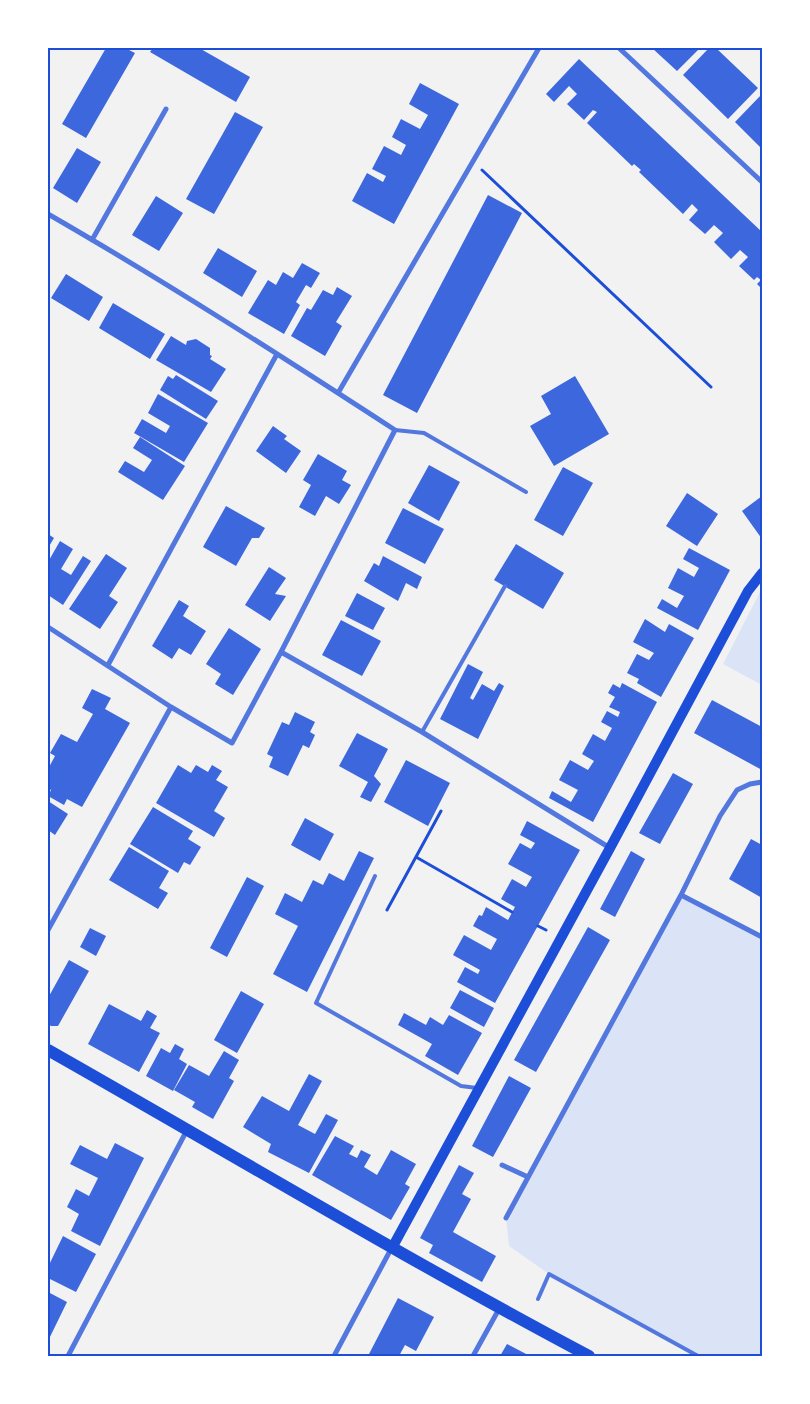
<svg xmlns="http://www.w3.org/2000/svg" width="810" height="1404" viewBox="0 0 810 1404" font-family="Cabin,sans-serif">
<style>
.green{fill:#dbe4f7}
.building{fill:#3d67dc}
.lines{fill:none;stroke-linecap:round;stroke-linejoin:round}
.path{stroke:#1d4ed8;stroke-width:3}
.service{stroke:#5277de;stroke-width:4}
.minor{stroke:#5277de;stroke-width:5}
.secondary{stroke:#1d4ed8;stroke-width:10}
.primary{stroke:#1d4ed8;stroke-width:12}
.neatline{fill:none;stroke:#1d4ed8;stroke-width:2}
</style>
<rect width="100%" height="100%" fill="#f2f2f2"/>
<path class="green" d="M762 588V685L723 664Z
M681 895 762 937V1356H698L549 1274 509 1246 506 1218Z"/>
<path class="building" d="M106 48H125L135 53 86 138 62 124Z
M153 48H199L250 77 236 102 150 52Z
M652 48H700L677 71Z
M709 48H716L758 88 728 119 683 75Z
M579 59 762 232V289L757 284 761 280 757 277 754 280 739 266 748 257 740 250 731 259 714 242 723 233 714 225 705 234 689 220 698 210 692 204 683 214 639 172 641 170 634 164 632 166 587 123 597 112 593 110 584 120 567 104 577 94 569 86 554 102 546 94Z
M420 83 459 104 394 224 352 201 367 173 383 182 386 176 372 169 384 146 401 155 406 145 392 137 401 119 420 129 428 115 409 104Z
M762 94V149L735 122Z
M235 112 263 127 214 214 186 199Z
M77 148 101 162 77 203 53 188Z
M488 195 522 213 417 413 383 395Z
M156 196 183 213 159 251 132 235Z
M218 248 257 271 242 297 203 273Z
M302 263 320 273 311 288 306 285 296 302 300 305 284 334 248 313 268 280 276 285 283 272 293 278Z
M66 274 103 297 89 321 51 298Z
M337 287 352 296 336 322 342 326 325 356 291 336 307 308 311 310 323 290 333 295Z
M113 303 165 334 150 359 99 328Z
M171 336 186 345 187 341 196 339 210 348V355L212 356 210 359 226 369 211 392 156 360Z
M176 375 218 401 206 419 160 390 168 376 173 379Z
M575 376 609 434 554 466 530 426 551 414 541 396Z
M158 394 208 423 184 462 134 433 142 419 166 433 170 426 148 413Z
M273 426 287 436 284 439 301 451 286 473 256 451Z
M140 437 185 466 163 500 118 472 125 461 144 472 152 460 133 448Z
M318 454 347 471 342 480 351 485 339 504 326 496 315 516 299 507 311 485 303 480Z
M429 465 460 482 439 521 408 503Z
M563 467 593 483 563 536 534 520Z
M687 493 718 514 697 546 666 526Z
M762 496V539L742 511Z
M226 506 265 528 259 538H252L236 566 203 547Z
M403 508 444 529 425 564 385 543Z
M48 534 54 538 48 548Z
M60 541 73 549 61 569 71 575 83 556 91 561 63 605 48 595V562Z
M516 544 564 573 543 609 494 580Z
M689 548 730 570 698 630 657 608 662 599 677 608 681 601 684 596 668 588 678 568 694 577 699 568 683 559Z
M106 554 127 568 109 596 118 602 100 629 69 609Z
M383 556 422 577 417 589 406 583 398 601 364 581 374 563 379 566Z
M269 567 286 578 275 594 286 596 270 621 245 605Z
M357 593 385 608 373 630 345 616Z
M179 600 189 606 183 616 206 631 191 655 179 648 172 659 152 646Z
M645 619 665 632 669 624 694 638 661 697 637 683 639 679 627 673 637 654 649 660 654 653 633 642Z
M341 620 381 641 362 676 322 655Z
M229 628 261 649 233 695 215 684 221 674 206 664Z
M468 664 483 672 470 698 473 700 482 684 494 691 499 683 504 686 478 739 440 719Z
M622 683 657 702 593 822 549 798 552 791 571 802 578 790 559 780 570 760 588 770 594 761 582 754 593 734 605 741 612 728 601 722 607 711 618 717 620 712 609 707 615 697 608 693 613 684 620 688Z
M92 689 111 698 105 709 130 723 82 807 67 799 64 805 48 796 51 790 48 788V769L55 756 50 753 61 734 77 742 93 714 82 708Z
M712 700 762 727V770L694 733Z
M295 712 315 722 310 732 315 735 309 748 303 745 288 776 269 767 273 757 267 754 282 722 289 725Z
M357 733 388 749 374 776 381 784 371 802 360 797 368 782 339 766Z
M406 760 450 783 428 826 384 802Z
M178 765 191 773 196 765 208 772 212 765 222 771 216 780 228 787 214 811 225 818 214 837 156 803Z
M673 773 693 784 660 844 639 833Z
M48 801 68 814 55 835 48 830Z
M153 807 193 831 188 839 201 847 190 865 184 862 178 873 130 844Z
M305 818 334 834 320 861 291 845Z
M527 821 580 850 495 1003 457 982 465 967 478 974 480 970 453 955 464 935 491 950 497 939 473 926 479 915 482 916 486 907 508 920 515 907 501 899 512 879 526 887 532 877 508 864 520 843 531 849 535 843 520 835Z
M751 839 762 845V898L729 879Z
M129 847 169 871 159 888 168 893 158 909 109 880Z
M359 851 374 858 307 992 273 974 298 926 275 914 285 893 302 902 313 880 323 885 329 873 344 881Z
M631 851 645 859 615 917 600 909Z
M247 877 264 886 227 957 210 948Z
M588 927 610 940 536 1072 514 1060Z
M90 928 106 936 96 956 80 947Z
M69 960 89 971 58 1026H51L48 1024V998Z
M460 990 494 1008 484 1027 450 1008Z
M241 991 264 1004 237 1053 214 1040Z
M109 1004 141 1021 147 1010 157 1016 150 1028 160 1033 139 1072 88 1044Z
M404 1013 426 1025 430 1017 443 1025 449 1015 482 1033 458 1075 425 1056 432 1044 398 1025Z
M175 1044 184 1049 179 1059 187 1064 173 1091 146 1076 161 1048 170 1053Z
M224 1051 239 1060 229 1078 234 1081 213 1119 192 1107 195 1102 174 1090 189 1065 209 1076Z
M309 1074 322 1081 298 1125 315 1134 326 1114 338 1120 309 1173 268 1152 271 1144 243 1127 262 1096 289 1111Z
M509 1076 531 1088 493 1157 472 1146Z
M335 1136 354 1146 349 1154 357 1158 361 1150 371 1155 364 1167 377 1175 391 1150 416 1164 405 1184 410 1187 391 1220 312 1175Z
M115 1143 144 1158 100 1246 71 1231 79 1214 67 1207 76 1189 89 1196 98 1178 70 1164 80 1145 107 1159Z
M459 1165 474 1173 462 1194 471 1199 453 1232 496 1256 482 1282 429 1253 433 1245 420 1238Z
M63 1236 96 1254 76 1292 48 1278V1267Z
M48 1292 67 1302 48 1341Z
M398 1298 434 1317 416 1351 405 1345 399 1356H368Z
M507 1344 530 1356H500Z"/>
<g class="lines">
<path class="path" d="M482 170 711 387
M416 857 512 912
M387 910 441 811
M538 926 546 930"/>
<path class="service" d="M395 430 424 433 526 492
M422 732 505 586
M375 876 316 1003 461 1086 477 1088
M538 1299 549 1274 698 1356"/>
<path class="minor" d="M619 48 762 182
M48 214C166 282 281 356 395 430L281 652 232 743 171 707 48 627
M92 240 166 109
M338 393 539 48
M281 652 422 732 610 848
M108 665 277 354
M681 895 762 937
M48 930 171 707
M502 1165 528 1177
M506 1218 681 895 720 816 737 790 750 784 762 782
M68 1356 187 1130
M334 1356 391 1249
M473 1356 499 1309"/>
<path class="secondary" d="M392 1248 610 848 748 591 762 573"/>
<path class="primary" d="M48 1050C228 1152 406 1259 589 1356"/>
</g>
<rect width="810" height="1404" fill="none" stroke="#ffffff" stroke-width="98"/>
<rect x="49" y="49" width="712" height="1306" class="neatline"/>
</svg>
